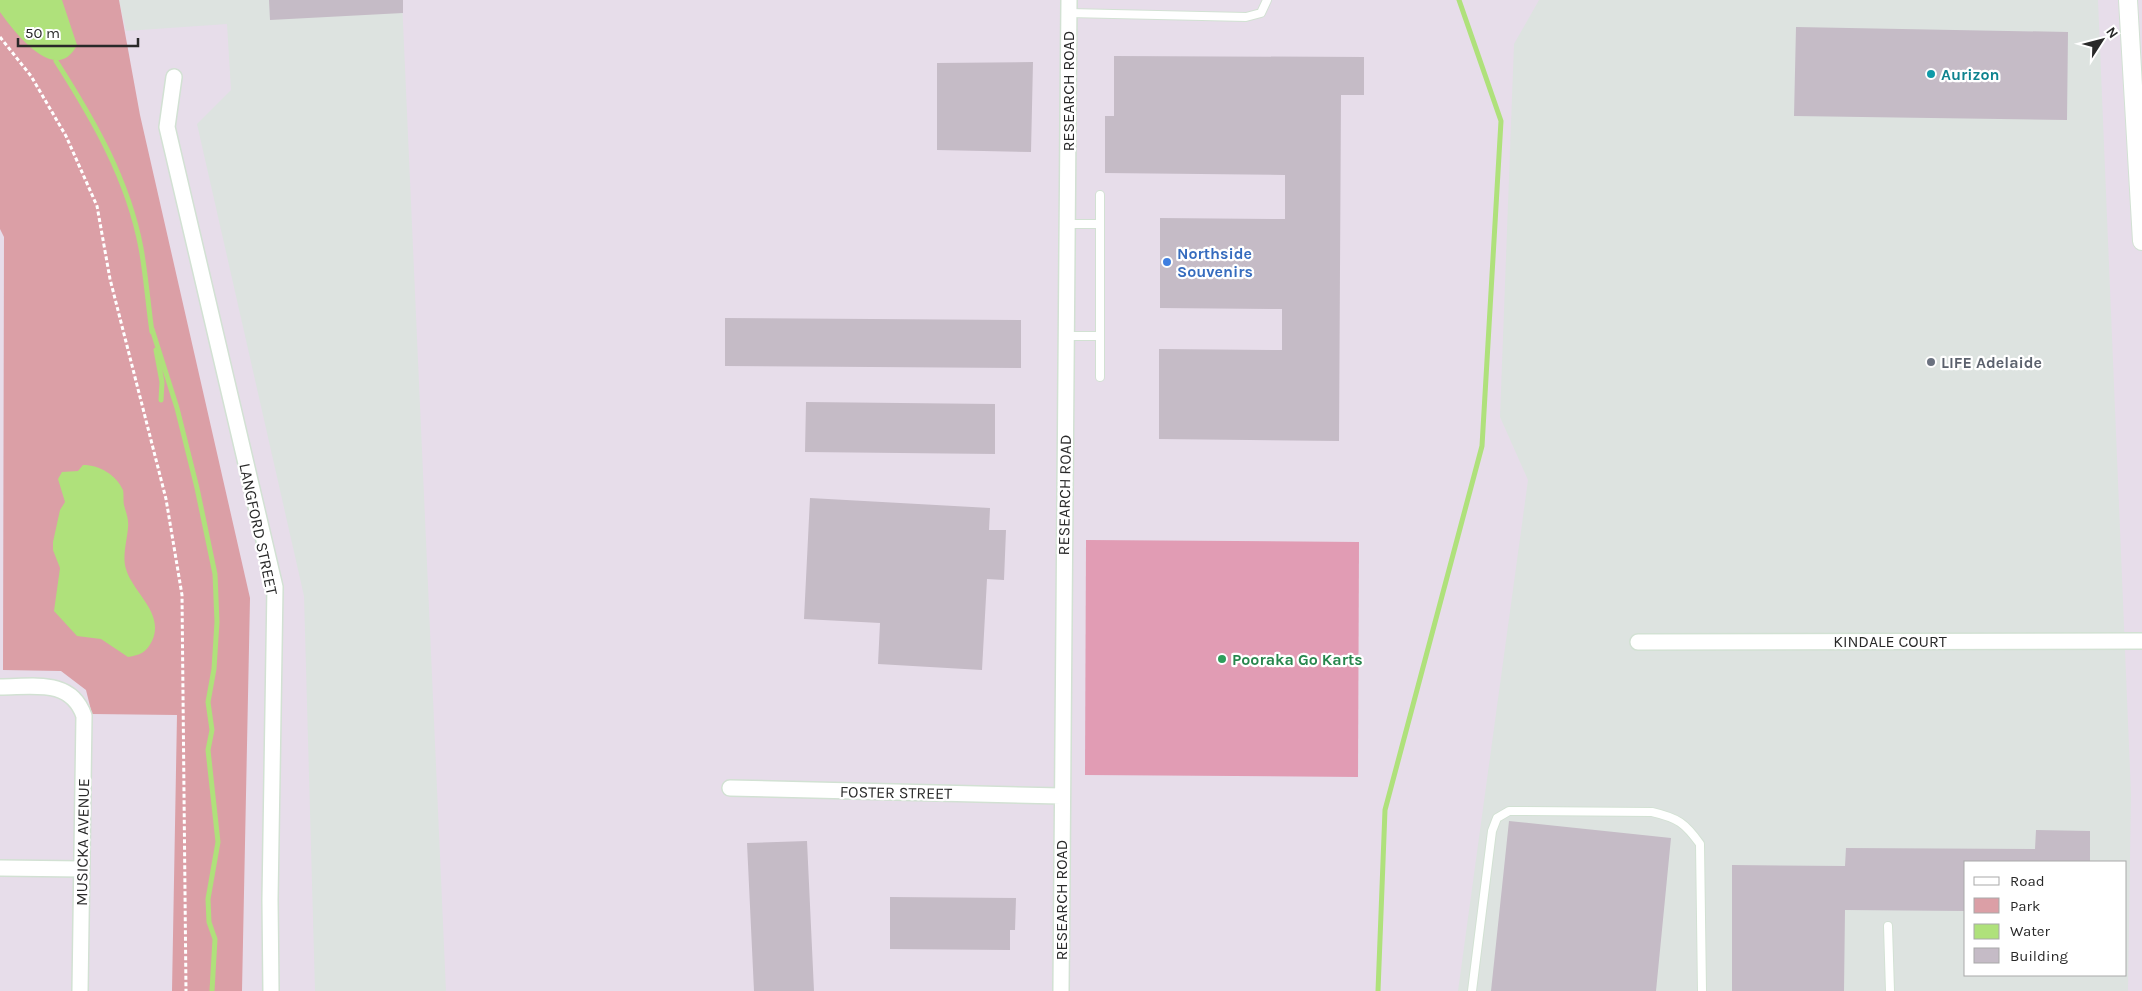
<svg xmlns="http://www.w3.org/2000/svg" width="2142" height="991" viewBox="0 0 2142 991" font-family="Karla,sans-serif">
<style>
.industrial{fill:#dde3e0;fill-rule:evenodd}
.green{fill:#db9fa6}
.pitch{fill:#e19cb4}
.water{fill:#afe17b}
.lines{fill:none;stroke-linecap:round;stroke-linejoin:round}
.stream{stroke:#afe17b;stroke-width:5}
.building{fill:#c5bbc6}
.service-casing{stroke:#d2e1d3;stroke-width:10}
.minor-casing{stroke:#d2e1d3;stroke-width:18}
.tertiary-casing{stroke:#d2e1d3;stroke-width:20}
.path{stroke:#fff;stroke-width:3;stroke-dasharray:4 2.5;stroke-linecap:butt}
.service{stroke:#fff;stroke-width:8}
.minor{stroke:#fff;stroke-width:15}
.tertiary{stroke:#fff;stroke-width:18}
.culture-dot{fill:#0f9aa8;stroke:#fff;stroke-width:2}
.shop-dot{fill:#3f7fe0;stroke:#fff;stroke-width:2}
.worship-dot{fill:#6b7280;stroke:#fff;stroke-width:2}
.leisure-dot{fill:#2e9e5b;stroke:#fff;stroke-width:2}
.labels{text-anchor:middle;stroke-width:4.5;stroke-linejoin:round;paint-order:stroke}
.culture-label{font-size:16px;font-weight:bold;fill:#0d838f;stroke:#fff;text-anchor:start}
.street-label{font-size:16px;fill:#292929;stroke:#fff}
.shop-label{font-size:16px;font-weight:bold;fill:#366cbe;stroke:#fff;text-anchor:start}
.worship-label{font-size:16px;font-weight:bold;fill:#5b616d;stroke:#fff;text-anchor:start}
.leisure-label{font-size:16px;font-weight:bold;fill:#27864d;stroke:#fff;text-anchor:start}
</style>
<rect width="100%" height="100%" fill="#e7ddea"/>
<path class="industrial" d="M119 0H402L446 991H315L304 596 197 124 231 90 227 24 126 31Z
M1539 0H2098L2131 794 2128 991H1458L1528 480 1500 417 1514 44ZM1966 862H2126V975H1966Z"/>
<path class="green" d="M0 0H119L140 115 250 598 242 991H172L177 715 92 714 86 690 61 671 3 670 4 237 0 229Z"/>
<path class="pitch" d="M1086 540 1359 542 1358 777 1085 775Z"/>
<path class="water" d="M0 0H62L77 45C56 86 15 33 0 12Z
M83 465C100 465 116 475 123 490 124 494 123 501 124 505 126 513 129 519 128 528 127 540 122 557 126 569 133 593 165 613 152 641 146 653 140 655 128 657L101 639 77 636 54 611 60 568 53 550V542L60 510 65 502 58 479 62 472 78 471Z"/>
<g class="lines">
<path class="stream" d="M56 61C93 119 128 179 141 248 146 276 148 304 152 332
M152 329 177 408 197 488 215 574 217 622 214 669 208 702 212 730 208 750 218 842 208 899 209 922 215 939 212 991
M156 350 162 382 161 400
M1378 991 1385 810 1482 446 1501 121 1459 0"/>
</g>
<path class="building" d="M269 0H403V13L270 20Z
M1796 27 2068 32 2067 120 1794 116Z
M1114 56 1364 57V95H1341L1339 441 1159 439V349L1282 350V309L1160 308V218L1285 219V175L1105 173V116H1114Z
M1033 62 1031 152 937 150V63Z
M725 318 1021 320V368L725 366Z
M806 402 995 404V454L805 452Z
M810 498 990 508 989 530H1006L1004 580 987 579 982 670 878 664 880 623 804 619Z
M1509 821 1671 838 1656 991H1491Z
M2036 830 2090 831V862H1966V911L1845 910 1844 991H1732V865L1845 866 1846 848 2035 849Z
M807 841 814 991H754L747 843Z
M890 897 1016 898 1015 930H1010V950L890 949Z"/>
<g class="lines">
<g class="service-casing">
<path id="service" d="M1069 13 1246 17 1261 13 1267 0
M1100 195V377
M1067 224H1100
M1066 336H1100
M1888 926 1890 991
M1472 991 1492 831 1497 818 1509 811 1652 812C1678 818 1685 823 1700 844L1702 991"/>
</g>
<g class="minor-casing">
<path id="minor" d="M174 77 167 127 275 587 270 900 271 991
M1638 642 2142 641
M0 687C33 687 71 678 84 716L80 991
M730 788 1061 796
M0 868 82 869
M1061 991 1069 0"/>
</g>
<g class="tertiary-casing">
<path id="tertiary" d="M2128 0 2142 241"/>
</g>
<path class="path" d="M0 37 31 76 66 136 97 206 110 279 166 499 182 595 186 991"/>
<use href="#service" class="service"/>
<use href="#minor" class="minor"/>
<use href="#tertiary" class="tertiary"/>
</g>
<circle class="culture-dot" cx="1931" cy="74" r="5"/>
<circle class="shop-dot" cx="1167" cy="262" r="5"/>
<circle class="worship-dot" cx="1931" cy="362" r="5"/>
<circle class="leisure-dot" cx="1222" cy="659" r="5"/>
<g class="labels">
<g class="culture-label">
<text x="1941" y="80">Aurizon</text>
</g>
<g class="street-label">
<text transform="translate(1068 91) rotate(-90)" y="6">RESEARCH ROAD</text>
<text transform="translate(1064 495) rotate(-89)" y="6">RESEARCH ROAD</text>
<text transform="translate(259 529) rotate(78)" y="6">LANGFORD STREET</text>
<text x="1890" y="647">KINDALE COURT</text>
<text transform="translate(896 792) rotate(1)" y="6">FOSTER STREET</text>
<text transform="translate(82 842) rotate(-89)" y="6">MUSICKA AVENUE</text>
<text transform="translate(1061 900) rotate(-90)" y="6">RESEARCH ROAD</text>
</g>
<g class="shop-label">
<text x="1177" y="259">Northside<tspan x="1177" dy="18">Souvenirs</tspan></text>
</g>
<g class="worship-label">
<text x="1941" y="368">LIFE Adelaide</text>
</g>
<g class="leisure-label">
<text x="1232" y="665">Pooraka Go Karts</text>
</g>
</g>
<rect x="1964" y="861" width="162" height="115" fill="#ffffff" stroke="#a9a9a9"/>
<rect x="1974" y="877" width="25" height="8" fill="#ffffff" stroke="#a9a9a9"/>
<text x="2010" y="886" font-size="15" fill="#292929">Road</text>
<rect x="1974" y="898" width="25" height="15" fill="#db9fa6" stroke="#a9a9a9"/>
<text x="2010" y="911" font-size="15" fill="#292929">Park</text>
<rect x="1974" y="924" width="25" height="15" fill="#afe17b" stroke="#a9a9a9"/>
<text x="2010" y="936" font-size="15" fill="#292929">Water</text>
<rect x="1974" y="948" width="25" height="15" fill="#c5bbc6" stroke="#a9a9a9"/>
<text x="2010" y="961" font-size="15" fill="#292929">Building</text>
<g transform="translate(2102 40) rotate(54)" stroke="#ffffff" stroke-width="4" paint-order="stroke">
<path d="M0-4L9 19L0 12L-9 19Z" fill="#292929"/>
<text y="-8" font-size="14" font-weight="bold" text-anchor="middle" fill="#292929">N</text>
</g>
<path d="M18 38v8h120v-8" fill="none" stroke="#292929" stroke-width="2.5"/>
<text x="25" y="38" font-size="15" fill="#292929" stroke="#ffffff" stroke-width="4" paint-order="stroke">50 m</text>
</svg>
